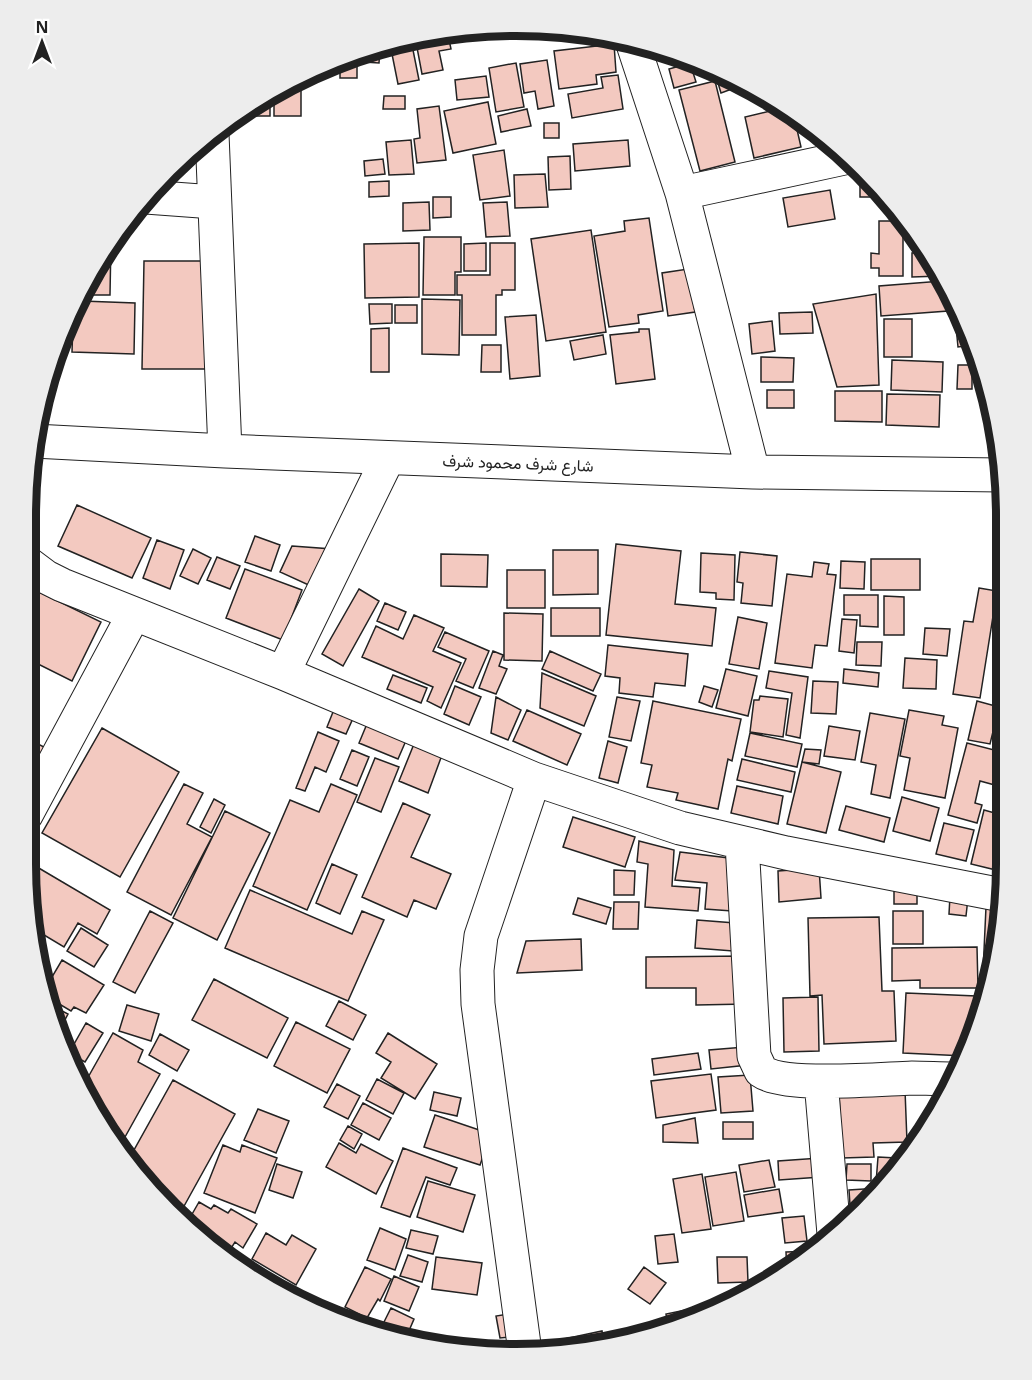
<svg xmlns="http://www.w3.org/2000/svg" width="1032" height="1380" viewBox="0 0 1032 1380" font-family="'Open Sans',Vazirmatn,sans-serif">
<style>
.building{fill:#f3c9c0;stroke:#222;stroke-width:1.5}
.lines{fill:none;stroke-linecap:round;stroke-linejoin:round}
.minor-casing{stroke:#222;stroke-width:35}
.minor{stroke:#fff;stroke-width:33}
.labels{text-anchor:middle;stroke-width:4.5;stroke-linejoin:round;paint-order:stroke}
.street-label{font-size:16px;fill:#222;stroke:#fff}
.rim{fill:none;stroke:#222;stroke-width:8}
</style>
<rect width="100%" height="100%" fill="#fff"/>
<path class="building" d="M472 30 448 35 451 49 439 51 443 70 422 74 415 37Z
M411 40 419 80 398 84 390 44Z
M614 44 616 72 596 75 597 84 559 89 554 51Z
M380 47 379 63 364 62V52Z
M357 54V78H340V59Z
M547 60 554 106 538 109 535 91 524 93 520 64Z
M516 63 524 107 496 112 489 68Z
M690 63 696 82 674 88 669 69Z
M720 72 739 82 740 86 721 93 715 73Z
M618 75 623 109 572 118 568 94 603 88 601 77Z
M486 76 489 97 457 100 455 80Z
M715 81 735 162 700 171 679 90Z
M282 88H301V116H274V92Z
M270 94V116H239V112L243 108Z
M384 96H405V109H383Z
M488 102 496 144 453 153 444 111Z
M439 106 446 160 417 163 414 139 420 138 417 109Z
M787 107 793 112 801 147 754 158 745 117Z
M527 109 531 126 501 132 498 116Z
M544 123H559V138H544Z
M411 140 414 174 389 175 386 142Z
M628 140 630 166 575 171 573 144Z
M194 149V163H177Z
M504 150 510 196 480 200 473 155Z
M570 156 571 189 549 190 548 157Z
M383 159 385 174 365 176 364 161Z
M545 174 548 207 515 208 514 175Z
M389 181V196L369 197V182Z
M860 181H872L874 197H860Z
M830 190 835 219 788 227 783 198Z
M433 197H451V217L433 218Z
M429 202 430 230 403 231V203Z
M507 202 510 236 486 237 483 203Z
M649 218 663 311 638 315 639 323 609 327 594 236 625 231 624 221Z
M879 221H903V276H879V268H871V253L879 254Z
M907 223 924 243V244L909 245Z
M591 230 606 332 546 341 531 239Z
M424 237H461V272H455V295H423Z
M111 240 110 295H85L108 243Z
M419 243V297L365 298 364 244Z
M486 243V271H464V244Z
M490 243H515V290H502V295H496V335H462V295H457V275H490Z
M928 252 940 276 912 277V253Z
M144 261H209L206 369H142Z
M688 269 695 312 668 316 662 273Z
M942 281 947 290 948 311 881 316 879 286Z
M876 294 879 385 837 387 813 304Z
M422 299 460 300 459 355 422 354Z
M82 301 135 303 134 354 72 352 73 322Z
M369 304H392V323L370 324Z
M395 305H417V323H395Z
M954 306 974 345 958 347Z
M812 312 813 333 780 334 779 313Z
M536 315 540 376 510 379 505 317Z
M884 319H912V357H884Z
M772 321 775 351 752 354 749 324Z
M389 328V372H371V329Z
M639 329H649L655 379 616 384 610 335 639 332Z
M603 335 606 354 574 360 570 341Z
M482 345H501V372H481Z
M761 357 794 358 793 382H761Z
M892 360 943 362 942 392 891 390Z
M958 365H972V389H957Z
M767 390H794V408H767Z
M835 391H882V422L835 421Z
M887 394 940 395 939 427 886 425Z
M77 505 151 538 132 578 58 546Z
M255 536 280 545 271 571 245 562Z
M157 540 184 550 170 589 143 578Z
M616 544 681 551 675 604 716 608 712 646 606 635Z
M292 546 332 549 313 587 280 572Z
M193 549 211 558 198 584 180 576Z
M553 550H598V594L553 595Z
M740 552 777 556 772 606 741 603 743 583 737 582Z
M701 553 735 555 734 600 716 599V593L700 592Z
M441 554 488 555 487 587 441 586Z
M217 557 240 566 230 589 207 580Z
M871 559H920V590H871Z
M841 561 865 562 864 589 840 588Z
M814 562 829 564 827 574 836 575 827 646 815 645 812 668 775 663 787 574 812 577Z
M245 569 302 590 283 640 226 618Z
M507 570H545V608H507Z
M27 586 101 622 72 681 26 658Z
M979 588 997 591 980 698 953 694 964 621 973 622Z
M359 589 379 601 343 666 322 654Z
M844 595H878V627L860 626V615H844Z
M884 596 904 597V635H884Z
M385 603 406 612 398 630 377 621Z
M551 608H600V636H551Z
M504 613 543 614 542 661 504 660Z
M414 615 444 628 433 651 461 663 441 708 427 701 433 687 362 657 376 626 403 639Z
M738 617 767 623 759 669 729 664Z
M842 619 857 620 854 653 839 651Z
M925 628 950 629 947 656 923 654Z
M445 632 489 651 473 688 456 681 466 659 438 647Z
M857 642H882L881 666 856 665Z
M608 645 688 654 685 686 655 683 653 697 619 693 620 678 605 676Z
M493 651 503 655 499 666 507 669 496 694 479 688Z
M550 651 601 674 593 691 542 669Z
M905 658 937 660 936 689 903 688Z
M726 669 757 676 748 716 716 708Z
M844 669 879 673 878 687 843 683Z
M769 671 808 677 800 738 786 735 792 693 766 688Z
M542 673 596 696 584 726 540 708Z
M393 675 427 688 421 703 387 689Z
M813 681 838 682 836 714 811 713Z
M455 686 481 697 469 725 444 714Z
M704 686 718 690 712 707 699 702Z
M760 696 788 699 783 737 750 732 754 700H759Z
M496 697 521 710 508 740 491 733Z
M617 697 640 701 631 741 609 737Z
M653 701 741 719 732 761 728 759 718 809 676 800 678 793 647 787 652 765 641 763Z
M977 701 999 707 990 744 968 740Z
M335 707 354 716 346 734 327 727Z
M527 710 581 734 567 765 513 741Z
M909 710 944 716 942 725 958 728 945 798 904 790 910 758 900 756Z
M870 713 905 719 890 798 871 794 876 765 861 762Z
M369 719 408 736 398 759 359 743Z
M829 726 860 731 855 760 824 756Z
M102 728 179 772 120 877 42 833Z
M318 732 339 741 326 772 315 767 305 791 296 788Z
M750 733 802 744 797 767 745 756Z
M26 738 50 750 26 795Z
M608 741 627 747 618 783 599 778Z
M967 743 1002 752V787L980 781 975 803 982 805 977 823 948 815Z
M414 744 442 755 428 793 399 781Z
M805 749 821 750 819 764 802 762Z
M352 750 369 757 357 786 340 779Z
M375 758 399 767 381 812 357 802Z
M742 759 795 772 791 792 737 780Z
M802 762 841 772 826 833 787 824Z
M184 784 203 793 187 824 212 837 171 915 127 892Z
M331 784 357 795 307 910 253 886 290 800 319 812Z
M737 786 783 796 778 824 731 813Z
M902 797 939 808 930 841 893 831Z
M214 799 225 805 211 833 200 827Z
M403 803 430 815 411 857 451 874 436 909 414 900 407 917 362 897Z
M846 806 890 818 884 842 839 830Z
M984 810 1002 815V846L996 870 971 864Z
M225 811 270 833 217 940 173 918Z
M573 817 635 837 625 867 563 847Z
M944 823 974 830 966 861 936 854Z
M639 841 674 850 672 886 700 888 698 911 645 907 648 864 637 862Z
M680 852 737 859 732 911 705 909 707 883 675 880Z
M332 864 357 875 340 914 316 903Z
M37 867 110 910 97 934 78 923 64 947 34 929 28 881Z
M819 868 821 898 779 902 778 871Z
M614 870 635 871 634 895H614Z
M894 889H917V904H894Z
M250 890 352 934 362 911 384 920 348 1001 225 948Z
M950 896 968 898 966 916 949 914Z
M578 898 611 908 606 924 573 914Z
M614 902H639L638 929H613Z
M986 907 1002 910V928L992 972H983Z
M150 911 173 923 135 993 113 982Z
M893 911H923V944H893Z
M879 917 882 991H894L896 1041 824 1044 822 995 810 996 808 918Z
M697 920 735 923 733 951 695 948Z
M81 928 108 945 94 967 67 951Z
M581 939 582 970 517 973 526 941Z
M977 947 978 988H920V980L892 981V948Z
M746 956 747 1004 696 1005V988H646V957Z
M62 960 104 985 86 1013 74 1007 71 1011 44 995 43 992Z
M214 979 288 1018 267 1058 192 1020Z
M981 979H990L985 1002H982Z
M906 993 976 996 974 1036 965 1056 903 1053Z
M818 997 819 1051 784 1052 783 998Z
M339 1001 366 1015 353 1040 326 1026Z
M47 1003 68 1014 59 1031Z
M127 1005 159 1014 151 1041 119 1031Z
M296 1022 350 1049 327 1093 274 1066Z
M86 1023 103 1033 85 1062 69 1053Z
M113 1033 143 1050 138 1062 160 1074 120 1146 91 1110 82 1088Z
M388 1033 437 1064 415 1099 381 1078 391 1062 376 1053Z
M160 1034 189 1050 177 1071 149 1055Z
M745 1047 748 1065 711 1069 709 1050Z
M698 1053 701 1069 654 1075 652 1059Z
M711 1074 716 1110 656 1118 651 1081Z
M750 1075 753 1111 721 1113 718 1077Z
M377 1079 404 1093 393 1114 366 1100Z
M173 1080 235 1114 178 1217 169 1211 129 1159Z
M337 1084 360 1096 348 1119 324 1107Z
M905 1090 907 1142 873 1143 874 1157 842 1158 839 1093Z
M434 1092 461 1098 457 1116 430 1110Z
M363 1103 391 1118 379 1140 351 1125Z
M258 1109 289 1121 276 1153 244 1140Z
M435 1115 491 1134 480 1165 424 1147Z
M695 1118 698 1143 663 1142V1125Z
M723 1122H753V1139H723Z
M348 1126 362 1134 354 1149 340 1140Z
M339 1143 356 1153 361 1144 393 1161 376 1194 326 1167Z
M223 1145 240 1152 242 1145 277 1158 255 1213 204 1193Z
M403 1148 457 1168 450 1185 426 1177 410 1217 381 1207Z
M878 1157 896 1158V1168L884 1184 876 1183Z
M820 1158 821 1177 779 1180 778 1161Z
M769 1160 775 1187 744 1192 739 1165Z
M277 1164 302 1172 293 1198 269 1190Z
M847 1164H871V1181L846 1180Z
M736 1172 744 1221 713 1226 705 1177Z
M702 1174 711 1229 682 1233 673 1179Z
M428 1181 475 1195 463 1232 417 1217Z
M879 1188 863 1211 851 1220 849 1190Z
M779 1189 783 1212 748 1217 744 1195Z
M199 1202 211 1209 214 1205 228 1213 231 1209 257 1224 243 1248 235 1242 228 1253 187 1223Z
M804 1216 807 1241 785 1243 782 1218Z
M380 1228 406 1239 395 1270 367 1260Z
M411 1230 438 1236 433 1254 406 1248Z
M266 1233 286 1245 292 1235 316 1249 296 1285 252 1259Z
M674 1234 678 1262 658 1264 655 1236Z
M814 1251 789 1272 787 1273 786 1252Z
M408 1255 428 1262 422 1282 400 1276Z
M436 1257 482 1263 477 1295 432 1289Z
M717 1257H747L748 1282 718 1283Z
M365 1267 391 1279 380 1301 378 1299 367 1318 345 1307Z
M644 1267 666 1283 650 1304 628 1289Z
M394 1276 419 1287 409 1311 384 1301Z
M285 1290 309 1304 307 1307 299 1304 284 1293Z
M391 1308 414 1319 405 1340 380 1330Z
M691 1309 693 1319 673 1329 648 1334 647 1329 668 1325 666 1314Z
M514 1313 518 1336 500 1338 496 1316Z
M602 1331 604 1342 562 1351 559 1340Z
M486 1344H513V1351L486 1349Z"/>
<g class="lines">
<g class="minor-casing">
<path id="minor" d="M632 41 682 193 753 472
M212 134 225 451
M682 193 849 157
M146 197 214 202
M34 441 225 451 753 472 1002 475
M26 562 46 577 62 585 283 673 534 779 680 828 786 853 1002 895
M283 673 388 458
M26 815 134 614
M742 843 754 1056 761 1071C784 1088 880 1079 912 1078 926 1078 940 1079 954 1079
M821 1081 834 1234
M525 1352 478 1004 477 970 481 936 534 779"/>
</g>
<use href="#minor" class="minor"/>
</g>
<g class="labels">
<g class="street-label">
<text transform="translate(518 463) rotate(2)" y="6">شارع شرف محمود شرف</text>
</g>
</g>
<path d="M0 0H1032V1380H0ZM516 36H516A480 480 0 0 1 996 516V864A480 480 0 0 1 516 1344H516A480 480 0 0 1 36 864V516A480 480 0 0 1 516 36Z" fill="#ededed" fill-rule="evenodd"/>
<path class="rim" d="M516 36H516A480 480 0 0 1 996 516V864A480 480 0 0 1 516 1344H516A480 480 0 0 1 36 864V516A480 480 0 0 1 516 36Z"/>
<g transform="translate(42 42)" stroke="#ffffff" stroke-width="4.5" paint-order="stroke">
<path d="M0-4.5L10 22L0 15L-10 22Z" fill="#222222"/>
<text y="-9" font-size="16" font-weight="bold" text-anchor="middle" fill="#222222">N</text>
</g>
</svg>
